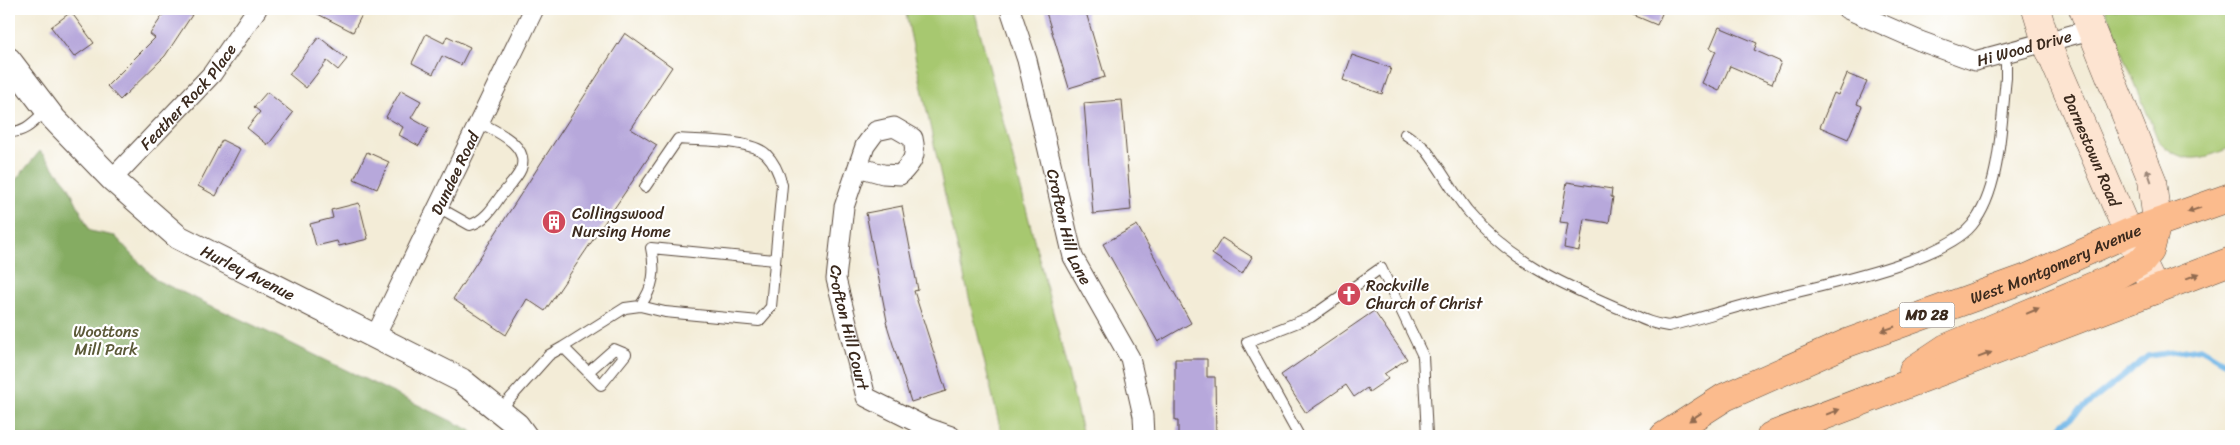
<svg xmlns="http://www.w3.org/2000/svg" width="2240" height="445" viewBox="0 0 2240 445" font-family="Sriracha,sans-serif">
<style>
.green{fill:#a7c870;stroke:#717947}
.forest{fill:#85ac62;stroke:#606b40}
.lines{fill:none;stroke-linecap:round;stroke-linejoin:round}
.stream{stroke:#70b6e7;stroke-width:5.5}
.building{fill:#b7a8db}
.service-casing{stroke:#57473a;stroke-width:12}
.minor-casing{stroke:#57473a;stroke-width:21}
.tertiary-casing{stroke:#57473a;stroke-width:26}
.secondary-casing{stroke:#57473a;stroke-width:29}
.primary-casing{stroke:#57473a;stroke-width:29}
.service{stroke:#fff;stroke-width:10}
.minor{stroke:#fff;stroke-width:19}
.tertiary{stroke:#fff;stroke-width:24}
.secondary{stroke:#fde4d1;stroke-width:28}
.primary{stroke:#fbbb8d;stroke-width:28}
.oneway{fill:#9c8778}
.oneway2{fill:#916b50}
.labels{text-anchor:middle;stroke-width:4.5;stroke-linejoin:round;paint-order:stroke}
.shield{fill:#fff;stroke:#766a62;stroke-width:1}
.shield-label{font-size:15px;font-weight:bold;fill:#3b2a1e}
.street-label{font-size:16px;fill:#3b2a1e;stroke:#fff}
.poi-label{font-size:16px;fill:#3b2a1e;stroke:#fff;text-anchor:start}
.park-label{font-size:16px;fill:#5b5937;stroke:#fff}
</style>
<rect width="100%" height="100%" fill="#fff"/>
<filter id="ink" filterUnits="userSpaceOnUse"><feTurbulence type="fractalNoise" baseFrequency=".02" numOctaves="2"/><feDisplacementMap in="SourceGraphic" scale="10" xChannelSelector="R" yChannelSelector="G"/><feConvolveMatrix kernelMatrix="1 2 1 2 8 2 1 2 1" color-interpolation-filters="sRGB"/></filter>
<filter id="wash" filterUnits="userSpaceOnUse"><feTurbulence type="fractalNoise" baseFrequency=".0096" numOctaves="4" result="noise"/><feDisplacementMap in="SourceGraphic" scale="20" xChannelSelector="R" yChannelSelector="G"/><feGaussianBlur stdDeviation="1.12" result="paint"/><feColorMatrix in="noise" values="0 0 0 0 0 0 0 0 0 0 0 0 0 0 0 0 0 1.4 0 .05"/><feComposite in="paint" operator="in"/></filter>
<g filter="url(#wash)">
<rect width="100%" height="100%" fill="#f3ecd7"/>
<path class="green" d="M905 9H974L1060 339 1083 436H1002L946 200Z
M2105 9H2231V147C2202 160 2182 166 2158 140Z"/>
<path class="forest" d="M40 151 68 185 90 231 115 236 156 280 255 326 470 430 476 436H9V188Z"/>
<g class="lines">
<path class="stream" d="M2053 436 2062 425 2148 356 2201 348 2231 366"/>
</g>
<g id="blocks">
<path class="building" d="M167 9H182L192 15 165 56 120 100 107 86 155 38 150 34Z
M308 9H365L353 32Z
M1045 9H1085L1105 77 1069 88Z
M1619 9H1664L1657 25Z
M71 12 94 43 74 57 51 27Z
M1719 27 1757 43 1754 50 1781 62 1772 84 1730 66 1719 91 1702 83 1716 51 1710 48Z
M625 33 672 67 631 129 657 145 545 311 527 299 506 335 453 299Z
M426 34 444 43 447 36 470 47 461 65 442 56 433 74 412 63Z
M319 37 347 59 338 70 327 61 306 88 289 74Z
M1352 55 1391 68 1382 94 1343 80Z
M1847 74 1867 82 1857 104 1862 106 1848 139 1820 127 1834 93 1838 95Z
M401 90 421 101 411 118 429 128 419 146 399 135 403 127 386 117Z
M267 92 293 113 268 145 247 128 260 112 254 107Z
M1122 100 1131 210 1093 214 1084 103Z
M222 140 240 149 216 196 198 186Z
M367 152 389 162 377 189 354 179Z
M1567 182 1612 189 1611 197H1613L1609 223 1584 219 1579 251 1564 248 1568 223 1560 222Z
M359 203 368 239 339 246 337 241 316 246 310 224 333 218 331 210Z
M902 206 918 290 914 291 946 391 911 402 886 322 887 321 866 213Z
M1137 225 1191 323 1158 342 1103 244Z
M1222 238 1252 257 1242 274 1212 254Z
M1374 311 1407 359 1384 374 1388 379 1369 392 1367 388 1354 397 1346 385 1306 413 1281 375Z
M1175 359H1207V377H1215L1216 436H1178V421H1175Z"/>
</g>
</g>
<g filter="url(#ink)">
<use href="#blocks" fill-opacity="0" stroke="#57473a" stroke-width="1"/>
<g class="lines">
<g class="service-casing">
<path id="service" d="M9 132C26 133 35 120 47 110
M1405 134C1412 139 1421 144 1426 150 1441 169 1452 191 1467 210 1510 261 1559 283 1618 308 1638 316 1646 323 1668 326 1696 320 1724 310 1752 303 1804 289 1940 264 1972 225 2001 190 2001 122 2006 78V65L2004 53
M438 207 470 225C484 221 492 209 500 197 506 189 517 179 521 169 530 145 495 131 479 122
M640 306C654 287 656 271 651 248L775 260
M563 347 625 308 640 306 665 312 759 321 771 307 782 185C779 173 775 163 766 154 749 139 700 141 678 139L645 187
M499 411 549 355 563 347 601 385 626 354 614 349 588 372
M1299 436 1247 342 1311 317 1381 268 1423 356 1427 436"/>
</g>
<g class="minor-casing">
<g id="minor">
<path id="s1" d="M1010 9 1027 60 1073 257 1130 358 1143 416 1144 436"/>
<path id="s2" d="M1847 9 1920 41 1975 61 2090 30"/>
<path id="s3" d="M858 167 883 174 900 175C913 162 917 156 913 138L894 127 876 131 865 146 844 207 836 279 866 397 928 428 951 436"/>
<path id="s4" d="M112 179 212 74 257 9"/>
<path id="s5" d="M375 337 534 9"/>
</g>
</g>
<g class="tertiary-casing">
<g id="tertiary">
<path id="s6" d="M9 60 54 119 112 179 178 237 461 380 517 425 525 436"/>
</g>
</g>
<g class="secondary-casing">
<g id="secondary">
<path id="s7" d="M2036 9 2046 42 2128 233 2155 290"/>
<path d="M2083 9 2152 180 2157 223"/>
</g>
</g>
<g class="primary-casing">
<g id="primary">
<path d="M1913 370 1946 348 2110 279 2142 261 2150 251 2157 223"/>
<path id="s8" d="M1664 436 1725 397 1847 343 2027 278 2128 233 2231 197"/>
<path d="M1771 436 2231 261"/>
</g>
</g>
<use href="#service" class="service"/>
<use href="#minor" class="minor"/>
<use href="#tertiary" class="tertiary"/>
<use href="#secondary" class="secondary"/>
<use href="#primary" class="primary"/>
</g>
<defs><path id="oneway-solid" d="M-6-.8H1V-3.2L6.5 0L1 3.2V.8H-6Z" transform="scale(1.25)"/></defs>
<use class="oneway" href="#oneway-solid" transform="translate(2149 175) rotate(-109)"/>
<g class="oneway2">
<use href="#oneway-solid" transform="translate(2194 210) rotate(161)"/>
<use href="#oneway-solid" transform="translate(2193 276) rotate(-21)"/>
<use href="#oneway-solid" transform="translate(2033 311) rotate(-23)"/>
<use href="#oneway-solid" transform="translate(1888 329) rotate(161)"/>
<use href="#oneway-solid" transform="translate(1985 355) rotate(-21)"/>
<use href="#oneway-solid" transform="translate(1833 412) rotate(-21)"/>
<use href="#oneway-solid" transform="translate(1695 417) rotate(147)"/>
</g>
</g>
<defs>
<g id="building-disc" transform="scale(1.25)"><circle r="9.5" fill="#d1495b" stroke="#fff"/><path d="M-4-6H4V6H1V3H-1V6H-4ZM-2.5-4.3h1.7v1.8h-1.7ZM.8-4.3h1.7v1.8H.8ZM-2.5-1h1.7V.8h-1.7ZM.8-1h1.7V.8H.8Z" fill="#fff"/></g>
<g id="church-disc" transform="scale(1.25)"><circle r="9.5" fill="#d1495b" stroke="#fff"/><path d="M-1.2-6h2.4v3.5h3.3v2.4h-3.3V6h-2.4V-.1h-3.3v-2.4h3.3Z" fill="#fff"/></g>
</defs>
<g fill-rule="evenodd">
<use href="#building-disc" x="554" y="222"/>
<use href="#church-disc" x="1349" y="294"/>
</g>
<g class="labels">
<rect class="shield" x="1899.5" y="302.5" width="55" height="25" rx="4"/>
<g class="shield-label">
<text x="1927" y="320">MD 28</text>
</g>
<g class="street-label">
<text dy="6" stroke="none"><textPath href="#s2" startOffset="189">Hi Wood Drive</textPath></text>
<text dy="6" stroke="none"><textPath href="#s4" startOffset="112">Feather Rock Place</textPath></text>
<text dy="6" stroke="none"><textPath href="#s7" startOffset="152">Darnestown Road</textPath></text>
<text dy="6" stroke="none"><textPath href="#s5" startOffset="182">Dundee Road</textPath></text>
<text dy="6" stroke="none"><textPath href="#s1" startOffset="226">Crofton Hill Lane</textPath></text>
<text dy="6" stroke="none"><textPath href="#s8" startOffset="429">West Montgomery Avenue</textPath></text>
<text dy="6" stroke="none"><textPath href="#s6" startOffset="324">Hurley Avenue</textPath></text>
<text dy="6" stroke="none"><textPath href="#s3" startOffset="331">Crofton Hill Court</textPath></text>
</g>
<g class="poi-label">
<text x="572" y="219">Collingswood<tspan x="572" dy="18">Nursing Home</tspan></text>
<text x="1366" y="291">Rockville<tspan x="1366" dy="18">Church of Christ</tspan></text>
</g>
<g class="park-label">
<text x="106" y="337">Woottons<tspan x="106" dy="18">Mill Park</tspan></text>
</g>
</g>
<rect width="2240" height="445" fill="none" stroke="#fff" stroke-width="30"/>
</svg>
